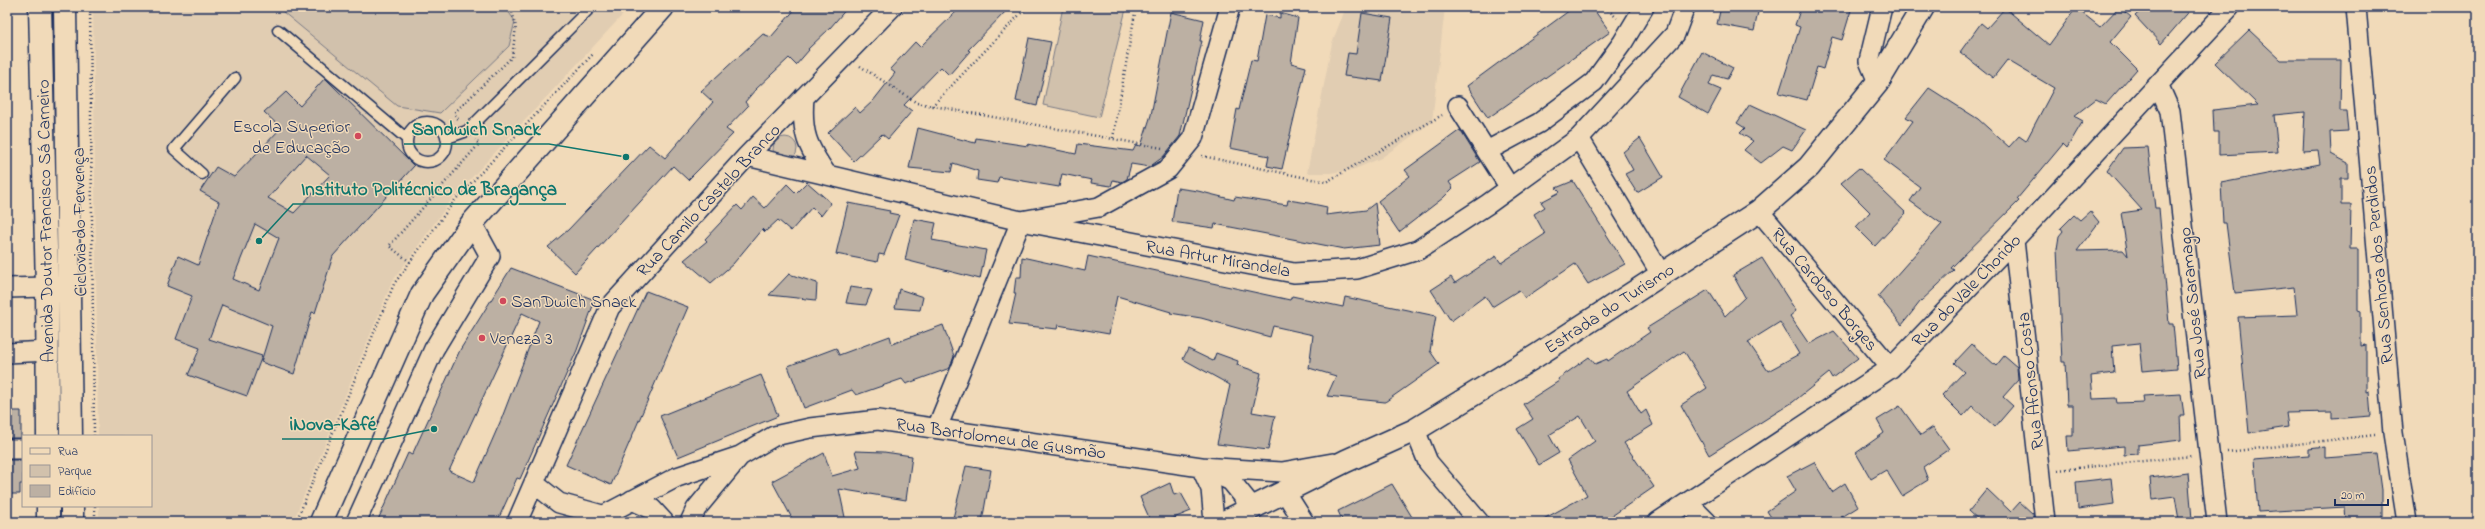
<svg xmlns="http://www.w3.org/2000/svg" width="2485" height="529" viewBox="0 0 2485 529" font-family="'Indie Flower',sans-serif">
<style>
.built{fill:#e1cdb2}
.green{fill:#d1c1ac;stroke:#767885}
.building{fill:#bcb0a3;stroke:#1b2f5e;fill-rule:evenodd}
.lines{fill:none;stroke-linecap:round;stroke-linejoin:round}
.lane-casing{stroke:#1b2f5e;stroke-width:13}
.street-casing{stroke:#1b2f5e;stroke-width:22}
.secondary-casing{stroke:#1b2f5e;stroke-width:25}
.primary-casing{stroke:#1b2f5e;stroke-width:25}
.path{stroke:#1b2f5e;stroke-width:2.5;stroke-dasharray:1 3;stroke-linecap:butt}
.lane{stroke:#f1dab9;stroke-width:10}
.street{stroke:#f1dab9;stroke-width:19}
.secondary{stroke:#f1dab9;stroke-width:22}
.primary{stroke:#f1dab9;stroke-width:22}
.poi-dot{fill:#d1495b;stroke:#f1dab9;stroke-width:1.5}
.labels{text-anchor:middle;stroke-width:3;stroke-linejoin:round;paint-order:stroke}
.poi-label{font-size:18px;fill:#1b2f5e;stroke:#f1dab9;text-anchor:start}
.street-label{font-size:18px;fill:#1b2f5e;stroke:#f1dab9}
.leader{fill:none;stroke:#0f766e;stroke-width:1.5}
.callout-dot{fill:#0f766e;stroke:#f1dab9;stroke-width:1.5}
.callout-label{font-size:19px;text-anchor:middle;font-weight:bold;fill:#0f766e;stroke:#f1dab9;stroke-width:3;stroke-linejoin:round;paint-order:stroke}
</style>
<rect width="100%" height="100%" fill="#f1dab9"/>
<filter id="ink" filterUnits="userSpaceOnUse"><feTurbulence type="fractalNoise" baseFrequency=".025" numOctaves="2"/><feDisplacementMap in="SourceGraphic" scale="8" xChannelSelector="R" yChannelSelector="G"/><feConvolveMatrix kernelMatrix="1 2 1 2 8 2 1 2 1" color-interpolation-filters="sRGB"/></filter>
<g filter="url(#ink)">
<path class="built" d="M93 7H630L452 199 392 282 293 522H99V506H151V436H98Z
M1346 7H1445L1432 122 1381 158 1355 169 1330 173H1307L1332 43Z"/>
<path class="green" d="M51 7H55L56 51H52Z
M277 7H505L515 21 509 46 440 113 397 106Z
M1063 7 1126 9 1099 117 1043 105Z
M51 64 55 65 61 436H56Z
M773 149a12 12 0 1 1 24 0a12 12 0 1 1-24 0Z"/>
<path class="building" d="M797 7H848L830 28 808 49 809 50 796 65 789 58 755 90 745 102 748 106 726 129 733 134 699 169 688 180 673 166 575 273 548 247 568 230 649 145 665 158 713 102 701 91 763 34 771 37Z
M961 7H1010L968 50 970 51 949 75 941 67 904 105 912 111 888 139 882 134 854 161 828 133 855 107 860 113 873 101 895 73 890 69 915 42 920 47Z
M1574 7H1592L1610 32 1488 118 1467 86Z
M1721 7H1759L1754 31 1717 24Z
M1801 7H1852L1842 40 1832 37 1823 69 1817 67 1807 100 1779 93 1800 27 1795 25Z
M2119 7 2131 17 2110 42 2137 69 2106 104 2096 99 2074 116 2083 121 2067 148 2063 144 2017 199 2019 201 1951 268 1954 270 1920 302 1902 325 1878 296 1942 224 1910 201 1920 187 1884 160 1913 121 1906 117 1929 88 1978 119 2009 147 2019 136 2026 141 2054 88 2007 60 1993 78 1960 52 1981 23 1987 28 2005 8 2049 45 2076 8 2100 27Z
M2145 7H2193L2161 44 2135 16Z
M1171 12 1204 20 1200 41H1202L1180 136 1163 157 1152 165 1150 167 1131 164 1127 179 1122 182 1113 180 1111 186 1091 183 1092 180 1062 174 1059 187 999 177 997 183 977 180 978 171 953 163 951 172 909 168 918 128 975 143 976 138 1028 146V144L1076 154 1078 144 1133 151 1136 145 1141 146 1151 115Z
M1280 13 1298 18 1291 63 1306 67 1282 169 1267 166 1269 156 1230 148 1237 109 1239 110 1251 60 1257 61 1265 15 1280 18Z
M1362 13 1392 18 1382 81 1344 76 1348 53 1356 54Z
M2249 30 2281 60H2341L2340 111H2346L2348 131 2330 132 2331 154 2348 163V178H2341V205H2351L2350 249H2358V310L2361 311V346L2366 345V392L2369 391 2371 416 2332 419V412L2286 413 2288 427 2249 433 2238 317 2297 315 2294 287 2235 293 2226 223H2223L2221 183 2320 164 2318 150 2303 151 2305 112 2274 115 2278 152 2219 155V132H2214L2213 110 2258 105 2215 63Z
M1029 38 1051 42 1037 106 1016 101Z
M1702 52 1733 68 1727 79 1713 75 1709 85 1721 90 1708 114 1678 97Z
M325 78 414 166 333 256 315 313 312 312 294 374 261 362 272 326 222 305 209 339 262 356 247 396 188 375 200 348 176 339 192 296 167 286 178 256 198 265 219 202 200 191 216 167 234 177 281 128 264 112 286 92 300 106ZM306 155 330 175 294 213 268 198ZM255 224 279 238 259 290 233 279Z
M1750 104 1806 130 1792 150 1783 146 1761 163 1744 150 1753 141 1740 133 1745 128 1737 123Z
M1460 130 1480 162 1449 182 1453 188 1443 198 1399 232 1378 201 1410 176 1405 170Z
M1640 138 1663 177 1637 193 1625 174 1633 170 1623 152Z
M2148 147 2155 208H2159L2169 324H2173L2177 368 2142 371 2139 343 2112 346 2114 373 2091 376 2093 399 2116 398 2117 403 2144 402 2143 396 2181 394 2184 415H2180L2181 440 2138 445V454L2124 455V446L2068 451 2067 436H2073V405H2067L2065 362H2062L2057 249 2059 236 2063 231 2061 228 2074 215 2080 220 2090 211 2099 222 2077 251 2123 250 2128 256 2121 213 2142 210 2107 171 2123 148Z
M1859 168 1906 213 1875 246 1856 227 1870 212 1841 183Z
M1573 181 1625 264 1588 284 1575 264 1525 298 1519 290 1492 307 1485 296 1451 321 1431 290 1451 277 1455 283 1496 256 1501 263 1545 234 1534 214 1545 207 1541 202 1560 192 1556 188Z
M807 182 831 203 821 216 812 207 791 231 778 220 765 232 762 229 733 264 711 283 684 260 707 241 705 239 737 205 742 210 753 197 765 208 787 184 796 193Z
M1177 188 1198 191 1234 200 1235 197 1287 205 1288 200 1308 203 1327 207 1326 215 1366 210 1375 203 1380 245 1344 249 1215 224 1214 228 1172 222Z
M848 203 890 211 889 213 899 215 884 255 879 254 877 262 836 254Z
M914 219 936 223 932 240 986 250 980 279 905 260Z
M1088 256 1290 300 1292 296 1343 307 1345 297 1436 316 1430 351 1439 364 1385 402 1327 396 1336 376 1309 368 1313 335 1273 326 1270 337 1201 318 1170 313 1171 312 1117 296 1109 334 1058 325 1057 329 1009 324 1016 293H1014L1016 277H1021L1022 257 1085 271Z
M1762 258 1796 311 1790 316 1809 344 1834 331 1858 358 1832 378 1829 373 1793 402 1709 455 1681 405 1707 388 1684 351 1627 391 1641 414 1646 410 1653 425 1624 443 1654 487 1603 522H1538L1587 495 1568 460 1595 441 1580 416 1549 435 1559 453 1539 465 1517 429 1533 419 1523 404 1559 381 1558 379 1589 357 1595 364 1607 359 1608 361 1650 332 1647 328 1708 290 1725 316 1745 297 1733 275ZM1780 322 1799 354 1768 371 1748 342Z
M511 268 595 300 577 350 520 479 517 478 497 522H377L408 453 412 455 460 350ZM522 313 539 321 501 420 474 482 449 471Z
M789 274 817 283 816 300 769 295Z
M850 287 872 290 866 305 846 303Z
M899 289 923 297 920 310 895 308Z
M646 291 688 307 611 485 566 465Z
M943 325 954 356 950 368 906 384 902 379 856 395 852 390 804 408 788 366 836 348 839 355 890 336 892 344Z
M1972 344 1996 366 2004 356 2017 367 2018 380 2003 397 2013 406 1995 427 1972 406 1963 416 1942 395 1964 372 1954 363Z
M1188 349 1213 361 1216 353 1238 361 1237 365 1261 373 1252 412 1275 416 1268 450 1217 444 1230 385 1183 359Z
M761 375 778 416 678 457 660 416Z
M1900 406 1921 435 1933 427 1949 449 1923 467 1928 480 1902 496 1886 470 1871 479 1856 453 1884 433 1877 420Z
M7 411H21V438H7Z
M2325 447V458L2377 454 2382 490V522H2346L2345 507 2258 512 2254 459 2309 455V449Z
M855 451 884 452 912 456 906 500 839 489 846 522H794L772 481 824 453 832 476 860 468Z
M7 460H23V484H20V494H7Z
M1814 462 1832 492 1845 483 1858 507 1834 522H1774L1767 511 1796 491 1787 476Z
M966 466 991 470 982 522H952Z
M2188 473 2192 519 2179 520 2175 497 2152 500 2150 478Z
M2111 478 2114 504 2078 509 2076 482Z
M1170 483 1174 495 1181 493 1191 511 1164 522H1151L1140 497Z
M1392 484 1415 522H1343L1338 511Z
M1987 489 2011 512 2020 502 2033 514 2034 522H1981L1969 511Z"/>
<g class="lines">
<g class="lane-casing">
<path id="lane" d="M278 30 407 139
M407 142a20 20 0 1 1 40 0a20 20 0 1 1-40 0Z
M446 137 447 138 467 131 591 7
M202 174 174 149 235 78"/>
</g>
<g class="street-casing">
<path id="street" d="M2356 7 2393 433 2407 522
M1878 82 1869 61 1882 7
M2159 86 2170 111 2217 522
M804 97C801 133 807 146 827 175
M1458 106 1510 188
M1579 138 1661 274
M1487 151 1539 123 1594 82 1623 42 1644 7
M747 156 1021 221 1294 273 1357 269 1418 250 1488 204 1579 138 1675 34 1685 7
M1759 211 1891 368
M2014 240 2045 522
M7 288 47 287
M7 353 48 351
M937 428 1021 221 1099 207 1168 169 1193 138 1230 7
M1415 430 1428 462 1479 522
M7 449H23
M535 484 559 503 602 515
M1285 492 1304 522
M632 500 652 509 664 522
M1688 503 1707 522
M356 522 434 349 490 256 472 223
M517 522 610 307 747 156 892 7
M591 522 677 477 740 456 774 436 810 428 878 420 1201 467 1231 481 1252 507
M690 522 696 509 740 456
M1214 522 1211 489 1201 467 1282 472 1333 463
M1658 522 1891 368 2014 240 2230 7"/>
</g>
<g class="secondary-casing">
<path id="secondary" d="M321 522 422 294 472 223 663 7"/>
</g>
<g class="primary-casing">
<path id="primary" d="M40 7 47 287 48 436
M65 7 71 436
M48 506V522
M72 506V522
M1224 522 1346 461 1415 430 1536 356 1759 211 1809 167 1878 82 1923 7"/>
</g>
<path class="path" d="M90 7 94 436
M1605 7 1617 18
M860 66 917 103 1162 148
M932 106 1027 7
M458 119 454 113 512 57 516 27 511 7
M1113 138 1136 7
M1202 156 1326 182 1442 115
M410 262 389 246 479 144 475 140
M2227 452 2375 435
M2058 470 2192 456
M95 506V522
M296 522 394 284 455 200 594 53"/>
<use href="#lane" class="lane"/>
<use href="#street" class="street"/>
<use href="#secondary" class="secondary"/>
<use href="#primary" class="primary"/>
</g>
</g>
<g class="poi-dot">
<circle cx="358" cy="136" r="4"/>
<circle cx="503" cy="301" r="4"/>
<circle cx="482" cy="338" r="4"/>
</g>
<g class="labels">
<g class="poi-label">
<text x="350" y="132" text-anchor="end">Escola Superior<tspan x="350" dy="21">de Educação</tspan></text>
<text x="511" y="307">SanDwich Snack</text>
<text x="490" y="344">Veneza 3</text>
</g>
<g class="street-label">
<text transform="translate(708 200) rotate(-47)" y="6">Rua Camilo Castelo Branco</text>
<text transform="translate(45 221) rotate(-91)" y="6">Avenida Doutor Francisco Sá Carneiro</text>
<text transform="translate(79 222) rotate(-91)" y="6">Ciclovia do Fervença</text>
<text transform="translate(1218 258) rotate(10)" y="6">Rua Artur Mirandela</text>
<text transform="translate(2378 265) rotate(-95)" y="6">Rua Senhora dos Perdidos</text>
<text transform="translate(1825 289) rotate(50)" y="6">Rua Cardoso Borges</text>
<text transform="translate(1966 290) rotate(-46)" y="6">Rua do Vale Chorido</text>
<text transform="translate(2192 303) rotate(-96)" y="6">Rua José Saramago</text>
<text transform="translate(1609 308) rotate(-33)" y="6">Estrada do Turismo</text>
<text transform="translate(2030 381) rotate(-96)" y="6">Rua Afonso Costa</text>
<text transform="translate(1001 438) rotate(8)" y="6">Rua Bartolomeu de Gusmão</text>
</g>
</g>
<path class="leader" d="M626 157L549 144H404M259 241L293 204H566M434 429L384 439H282"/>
<g class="callout-dot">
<circle cx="626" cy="157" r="4"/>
<circle cx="259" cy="241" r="4"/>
<circle cx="434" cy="429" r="4"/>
</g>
<g class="callout-label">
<text x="476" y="135">Sandwich Snack</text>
<text x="429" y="195">Instituto Politécnico de Bragança</text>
<text x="333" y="430">iNova-Kafé</text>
</g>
<rect width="2485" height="529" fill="none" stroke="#f1dab9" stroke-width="24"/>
<rect x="12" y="12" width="2461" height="505" fill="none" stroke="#1b2f5e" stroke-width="1.5" filter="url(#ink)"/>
<rect x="22" y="435" width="130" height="72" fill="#f1dab9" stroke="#9b9695"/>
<rect x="30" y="448" width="20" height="6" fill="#f1dab9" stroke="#9b9695"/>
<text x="58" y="455" font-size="12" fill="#1b2f5e">Rua</text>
<rect x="30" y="465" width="20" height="12" fill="#d1c1ac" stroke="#9b9695"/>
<text x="58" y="475" font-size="12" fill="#1b2f5e">Parque</text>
<rect x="30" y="485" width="20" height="12" fill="#bcb0a3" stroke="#9b9695"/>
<text x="58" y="495" font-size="12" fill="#1b2f5e">Edifício</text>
<path d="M2335 499v6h53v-6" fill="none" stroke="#1b2f5e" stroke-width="2"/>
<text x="2341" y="499" font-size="12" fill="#1b2f5e" stroke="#f1dab9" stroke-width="3" paint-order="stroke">20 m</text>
</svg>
